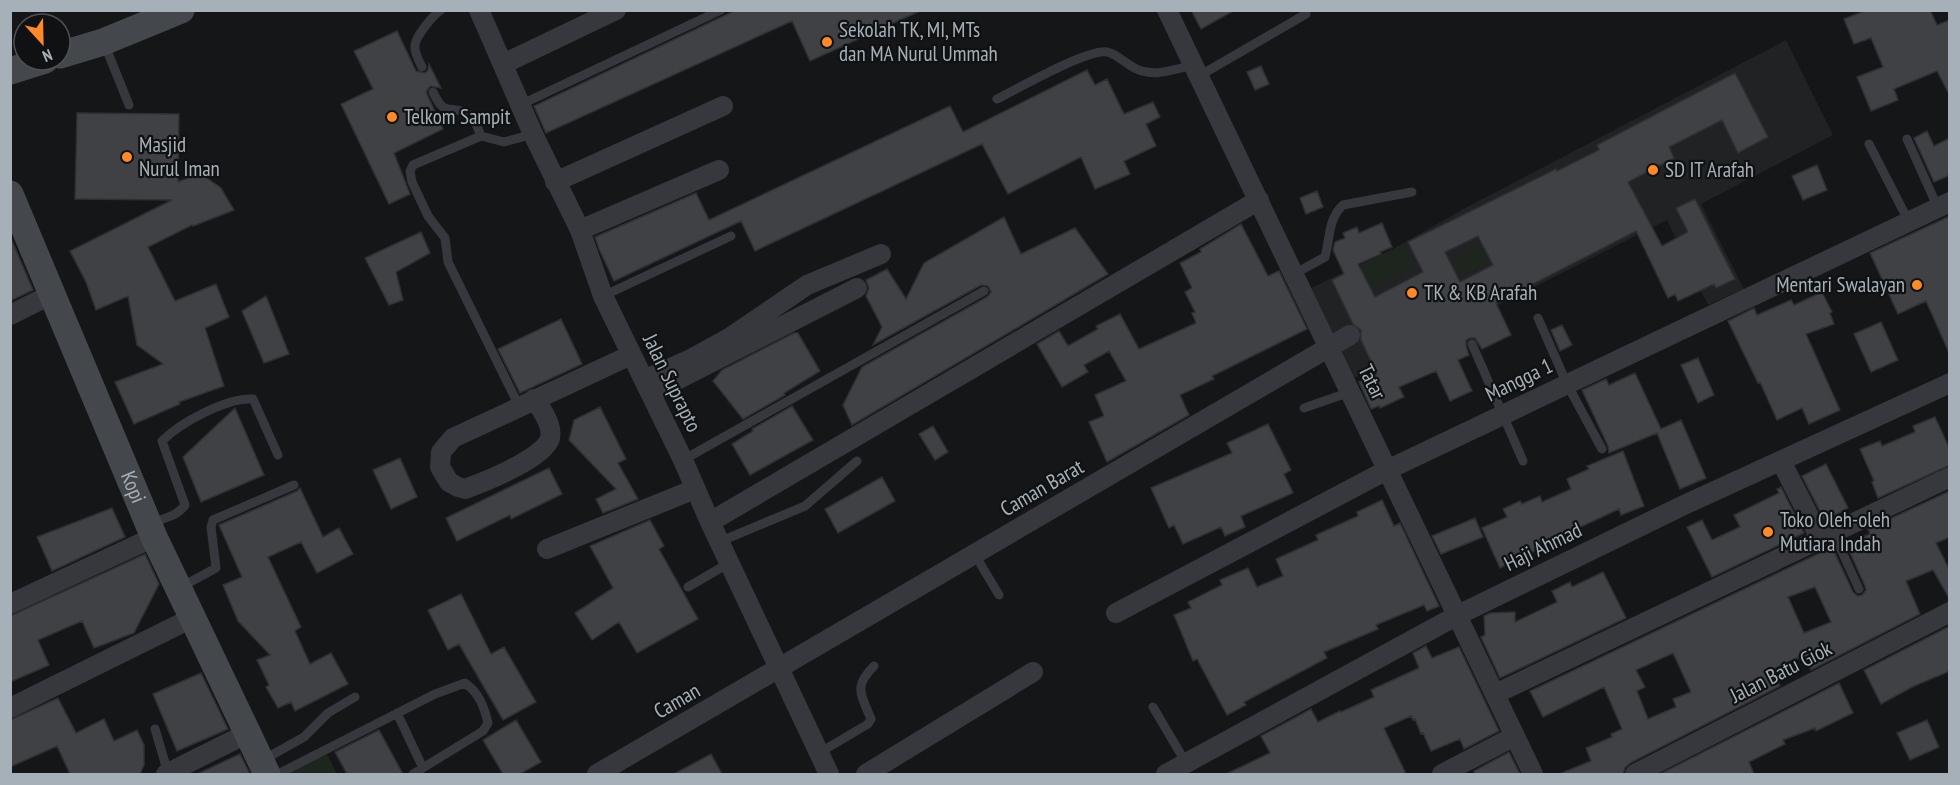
<svg xmlns="http://www.w3.org/2000/svg" width="1960" height="785" viewBox="0 0 1960 785" font-family="'PT Sans Narrow',sans-serif">
<style>
.built{fill:#212224}
.green{fill:#1d261d}
.building{fill:#3f4145;stroke:#2f3034;stroke-width:1.5;fill-rule:evenodd}
.lines{fill:none;stroke-linecap:round;stroke-linejoin:round}
.lane{stroke:#36383d;stroke-width:9}
.street{stroke:#36383d;stroke-width:20}
.secondary{stroke:#44484d;stroke-width:27}
.poi-dot{fill:#ff8926;stroke:#101112;stroke-width:2}
.labels{text-anchor:middle;stroke-width:4.5;stroke-linejoin:round;paint-order:stroke}
.poi-label{font-size:21px;fill:#a6b0b9;stroke:#101112;text-anchor:start}
.street-label{font-size:21px;fill:#a6b0b9;stroke:#101112}
</style>
<rect width="100%" height="100%" fill="#151617"/>
<path class="built" d="M1786 40 1833 135 1701 204 1744 289 1708 305 1667 220 1354 378 1311 288 1391 250 1469 206Z"/>
<path class="green" d="M1404 245 1414 266 1374 287 1364 266Z
M1480 246 1488 263 1461 277 1453 259Z
M327 754 337 774H288L287 773Z"/>
<path class="building" d="M736 10H922L810 61 792 21 546 133 534 106Z
M1191 10H1235L1201 29Z
M1867 10H1930L1937 25 1950 20V96L1937 71 1894 89 1898 100 1871 111 1857 77 1883 67 1871 38 1854 44 1844 19Z
M397 31 416 71 425 73 428 70 429 64 441 88 430 86 426 92 443 129 394 153 410 194 389 204 341 104 373 89 354 51Z
M1261 66 1269 84 1255 90 1247 72Z
M1087 70 1095 85 1107 79 1124 114 1153 102 1160 117 1146 124 1156 146 1124 161 1130 174 1095 189 1081 157 1008 194 982 144 755 251 741 221 614 281 599 249 595 237 696 193 709 220 950 106 963 132Z
M1735 73 1768 137 1738 153 1722 120 1669 147 1674 158 1628 182 1662 246 1688 232 1676 208 1695 199 1735 279 1716 288 1714 284 1678 301 1675 294 1668 298 1636 231 1496 303 1511 335 1482 349 1475 338H1470L1466 340V346L1469 355 1458 360 1472 391 1450 401 1436 371 1399 387 1404 397 1380 408 1379 406 1371 409 1359 382 1377 374 1361 340V330L1353 324 1332 280 1344 274 1333 250 1335 242 1345 238 1343 233 1357 227 1359 233 1382 223 1392 247 1380 252 1381 254 1358 264 1375 297 1423 272 1408 242 1556 169 1557 171 1599 150 1597 145ZM1478 236 1493 265 1460 282 1445 252Z
M77 113 179 114 178 182 200 173 221 188 234 210 193 226 192 225 148 247 175 301 216 284 229 317 205 328 224 386 179 402 180 404 134 424 115 382 163 364 137 345 128 296 96 310 86 282 70 251 172 200 75 199Z
M1927 131 1934 146 1950 138V175L1934 182 1914 138Z
M1817 165 1827 190 1803 200 1792 176Z
M1317 191 1323 207 1306 214 1300 198Z
M1950 216V355L1926 301 1898 314 1870 253Z
M1004 217 1021 254 1075 228 1108 274 852 425 843 405 862 367 987 297 991 292 988 286 981 285 873 345 882 327 866 296 869 288 866 280 887 269 906 299 924 263Z
M1241 224 1268 276 1279 271 1307 329 1212 376 1214 379 1180 395 1189 415 1107 462 1089 422 1104 416 1095 395 1126 381 1109 351 1084 365 1088 372 1062 387 1037 344 1059 331 1068 346 1098 329 1096 326 1120 314 1139 349 1196 323 1192 313 1195 312 1185 292 1192 288 1180 263 1201 252 1200 249Z
M421 232 430 253 396 272 403 300 389 305 365 258Z
M10 236 33 290 10 301Z
M1822 292 1832 312 1830 313 1834 324 1806 334 1840 410 1809 424 1802 408 1777 420 1760 382 1758 383 1728 321 1754 308 1757 315 1791 300 1794 305Z
M266 296 289 354 264 363 242 311Z
M561 319 582 364 520 393 498 349Z
M1881 322 1898 360 1871 372 1854 334Z
M1562 325 1572 345 1560 351 1551 330Z
M794 333H798L820 371 784 393 785 395 743 419 713 381 722 370Z
M1698 358 1714 395 1698 403 1681 365Z
M1635 373 1661 429 1681 420 1706 478 1680 489 1657 433 1609 453 1608 446 1582 390 1606 379 1609 385Z
M792 406 813 440 750 475 732 444 753 431 752 429Z
M600 407 626 459 618 463 638 499 603 513 596 499 616 489 569 440 574 420Z
M235 408 264 475 201 502 183 457Z
M1935 417 1950 450V465L1878 498 1872 482 1874 481 1860 449 1880 441 1882 446 1915 432 1913 426Z
M1268 424 1291 470 1284 474 1293 493 1241 516 1245 527 1225 536 1221 527 1183 544 1174 525 1169 528 1151 488 1232 453 1227 443Z
M933 426 948 452 935 460 919 434Z
M1623 451 1644 506 1621 515 1619 509 1559 537V539L1500 568 1482 528 1507 517 1503 509 1520 501 1522 504 1540 496 1542 502 1571 489 1567 479 1589 469 1587 466Z
M400 458 417 497 391 509 373 470Z
M1826 464 1848 508 1825 521 1802 476Z
M549 468 562 494 511 519 510 515 457 541 446 518Z
M882 477 895 501 838 533 825 509Z
M1781 487 1804 533 1712 577 1687 527 1702 520 1712 540 1740 527 1734 515 1779 493 1777 489Z
M300 488 323 537 339 528 353 554 317 573 301 542 268 557 301 627 295 631 310 664 331 653 348 684 295 711 291 702 278 708 266 687 269 685 257 660 270 655 238 621 223 585 242 577 219 525 297 491Z
M1950 491V537L1936 543 1950 571V600L1933 570 1906 581 1920 614 1811 670 1806 657 1800 660 1799 657 1773 669 1780 686 1630 763 1625 768 1623 774H1559L1591 761 1586 748 1612 737 1611 734 1622 729 1604 687 1543 717 1530 691 1826 550 1827 552 1833 549 1853 592 1858 596 1862 595 1866 590 1865 586 1846 544 1870 534 1868 529ZM1815 587 1831 622 1804 633 1788 597ZM1673 653 1691 692 1673 699 1676 707 1648 719 1637 691 1645 687 1636 670Z
M1382 500 1394 526 1400 523 1439 606 1427 611 1424 605 1376 625 1378 629 1324 652 1327 658 1244 702 1246 705 1227 715 1197 659 1193 661 1174 615 1191 608 1188 602 1222 585 1220 580 1248 568 1257 587 1283 576 1276 559 1318 540 1316 535 1358 516 1357 512Z
M112 508 125 537 52 571 37 537Z
M1475 518 1483 537 1441 554 1432 536Z
M650 520 664 546 659 549 698 619 637 653 619 622 592 640 575 613 613 588 590 546Z
M145 554 159 584 134 633 94 648 82 621 38 640 49 665 10 682V616Z
M1603 572 1626 618 1500 678 1481 637 1485 635 1484 616 1490 613 1515 612V622L1557 602 1552 591 1570 582 1572 587Z
M461 594 491 654 504 647 536 702 503 720 459 644 448 650 428 610Z
M1950 626V671L1914 686 1881 704 1864 670Z
M1426 646 1432 658 1459 647 1499 731 1464 749 1460 739 1431 751 1423 733 1421 734 1415 719 1413 720 1411 716 1384 728 1406 774H1226L1270 753 1261 736 1311 709 1318 722 1340 711 1341 712 1374 697 1371 690 1419 668 1413 653Z
M201 673 228 729 177 751 153 694Z
M1839 683 1853 713 1816 731 1815 728 1783 740 1785 744 1749 762 1754 774H1660Z
M58 698 76 733 104 719 114 741 137 730 144 745V765L140 774H70L57 746 10 767V720Z
M516 720 541 762 520 774H503L483 740Z
M1927 720 1939 747 1910 760 1897 733Z
M379 730 403 774H347L335 752Z
M1509 752 1520 774H1475L1474 771Z
M240 754 250 774H197Z
M711 754 722 774H674Z"/>
<g class="lines">
<path class="lane" d="M104 43 129 105
M422 67C419 61 414 53 415 45 416 36 433 15 441 10
M1199 76 1306 14
M433 92C446 120 450 103 468 114 475 118 478 129 481 136
M997 99C1017 89 1087 49 1107 52 1115 53 1124 62 1131 66 1151 79 1172 70 1193 65
M520 105 721 10
M1907 139 1938 208
M1869 144 1909 222
M1294 274 1325 257C1330 238 1328 219 1343 205L1412 192
M603 296 731 236
M1538 318 1567 384 1602 449
M1472 344 1523 461
M519 406 448 262 445 238 428 216 412 182 410 171 413 165 481 136 504 142 533 134
M1304 408 1350 392
M683 460 984 291
M151 523C162 519 178 516 185 505L162 441C180 423 227 397 253 399L278 455
M1833 532 1859 589
M719 542 805 506 857 461
M975 555 999 595
M181 587 216 568 211 527 213 520 294 485
M688 587 729 563
M1153 707 1186 763
M397 713 423 768
M155 729 168 773
M819 753 868 724 871 719C861 694 853 687 874 666
M263 760 304 737 328 713 355 697
M278 774 435 694 465 683C479 693 484 706 488 723L483 731 413 774"/>
<path class="street" d="M479 10 533 134 580 230 603 296 683 460 710 522 829 774
M1167 10 1533 774
M503 64 616 10
M555 182 723 106
M580 230 719 170
M10 315 52 294
M644 380 689 360 729 338 807 285 881 254
M651 393 857 288
M534 399C541 408 553 426 550 438 545 458 484 482 465 489L458 487 449 482 440 467 441 452 453 438 631 355
M1781 461 1820 538
M710 522 1259 200
M547 549 695 489
M10 604 154 537
M1116 613 1387 470 1950 202
M1495 694 1950 477
M10 708 192 618
M166 774 248 733
M597 774 1350 335
M866 774 1033 672
M1166 774 1458 615 1684 505 1950 383
M1442 774 1515 736
M1635 774 1950 612"/>
<g class="secondary">
<path d="M60 55 103 42 181 10"/>
<path d="M10 71 45 60"/>
<path id="s1" d="M10 194 154 537 267 774"/>
</g>
</g>
<g class="poi-dot">
<circle cx="827" cy="42" r="6"/>
<circle cx="392" cy="117" r="6"/>
<circle cx="127" cy="157" r="6"/>
<circle cx="1653" cy="170" r="6"/>
<circle cx="1917" cy="285" r="6"/>
<circle cx="1412" cy="293" r="6"/>
<circle cx="1768" cy="532" r="6"/>
</g>
<g class="labels">
<g class="poi-label">
<text x="839" y="37">Sekolah TK, MI, MTs<tspan x="839" dy="24">dan MA Nurul Ummah</tspan></text>
<text x="404" y="124">Telkom Sampit</text>
<text x="139" y="152">Masjid<tspan x="139" dy="24">Nurul Iman</tspan></text>
<text x="1665" y="177">SD IT Arafah</text>
<text x="1905" y="292" text-anchor="end">Mentari Swalayan</text>
<text x="1424" y="300">TK &amp; KB Arafah</text>
<text x="1780" y="527">Toko Oleh-oleh<tspan x="1780" dy="24">Mutiara Indah</tspan></text>
</g>
<g class="street-label">
<text transform="translate(1519 380) rotate(-26)" y="7">Mangga 1</text>
<text transform="translate(1372 382) rotate(64)" y="7">Tatar</text>
<text transform="translate(672 383) rotate(64)" y="7">Jalan Suprapto</text>
<text dy="7" stroke="none"><textPath href="#s1" startOffset="318">Kopi</textPath></text>
<text transform="translate(1042 488) rotate(-30)" y="7">Caman Barat</text>
<text transform="translate(1543 547) rotate(-26)" y="7">Haji Ahmad</text>
<text transform="translate(1781 672) rotate(-27)" y="7">Jalan Batu Giok</text>
<text transform="translate(677 701) rotate(-30)" y="7">Caman</text>
</g>
</g>
<rect width="1960" height="785" fill="none" stroke="#a6b0b9" stroke-width="24"/>
<g transform="translate(42 42) rotate(158)"><circle r="28" fill="#101112" stroke="#4c5155" stroke-width="1.5"/>
<path d="M0-4.5L10 22L0 15L-10 22Z" fill="#ff8926"/>
<text y="-9" font-size="16" font-weight="bold" text-anchor="middle" fill="#a6b0b9">N</text>
</g>
</svg>
